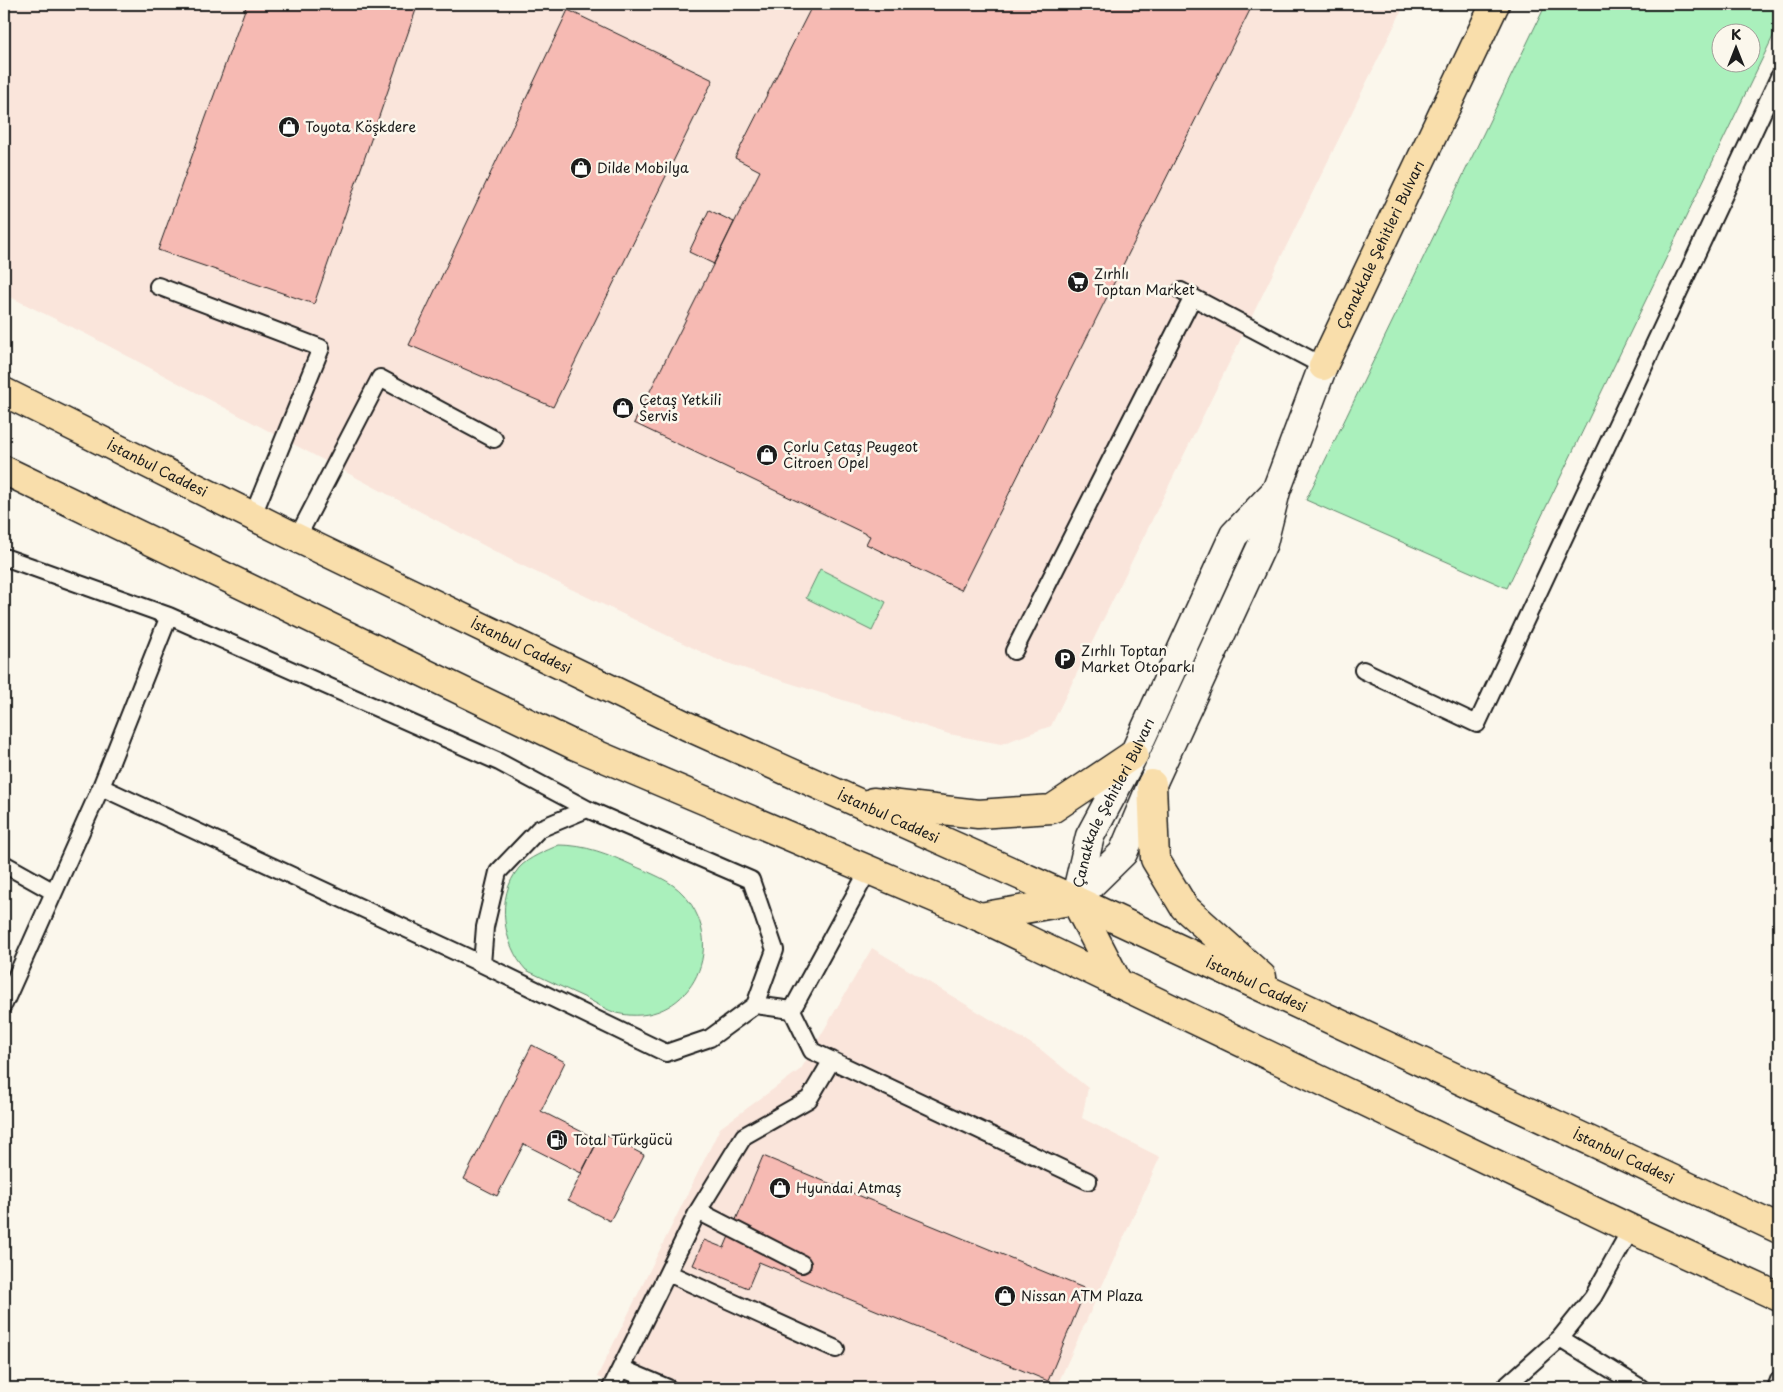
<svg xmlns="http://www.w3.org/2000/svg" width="1783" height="1392" viewBox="0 0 1783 1392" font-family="'Playpen Sans',sans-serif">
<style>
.built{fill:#fae5db}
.green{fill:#aaf0bc;stroke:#63866c;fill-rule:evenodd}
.building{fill:#f6bab3;stroke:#1c1c1c}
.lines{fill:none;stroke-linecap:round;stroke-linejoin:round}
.service-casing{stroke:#1c1c1c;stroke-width:20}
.secondary-casing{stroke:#1c1c1c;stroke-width:31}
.primary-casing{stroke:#1c1c1c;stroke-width:31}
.trunk-casing{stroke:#1c1c1c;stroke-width:31}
.service{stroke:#fbf7ec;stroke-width:16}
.secondary{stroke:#fbf7ec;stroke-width:28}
.primary{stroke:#f9deab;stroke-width:28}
.trunk{stroke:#f9deab;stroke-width:28}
.labels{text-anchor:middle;stroke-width:5;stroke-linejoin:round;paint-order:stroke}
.poi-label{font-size:14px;fill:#1c1c1c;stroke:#fbf7ec;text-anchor:start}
.street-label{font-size:14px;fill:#1c1c1c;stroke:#fbf7ec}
</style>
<rect width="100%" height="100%" fill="#fbf7ec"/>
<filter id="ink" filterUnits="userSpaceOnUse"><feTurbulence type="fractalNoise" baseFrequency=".02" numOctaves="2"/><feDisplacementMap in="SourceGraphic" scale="10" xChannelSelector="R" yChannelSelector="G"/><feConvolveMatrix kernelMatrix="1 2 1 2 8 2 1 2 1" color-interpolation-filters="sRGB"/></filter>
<g filter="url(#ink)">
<path class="built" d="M4 4H1405L1051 726 1001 744 949 734 718 660 515 562 88 335 4 294Z
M872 948 1040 1049 1088 1088 1082 1118 1160 1157 1056 1388H622L597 1377 720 1128 801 1069Z"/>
<path class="green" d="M1546 4H1779V24L1507 588 1306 500ZM1720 32H1750V62H1720Z
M820 569 886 602 872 631 806 598Z
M559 845C586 845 608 854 632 865 650 873 671 880 684 895 731 948 687 1030 616 1013 607 1010 597 1004 588 999 568 990 547 980 526 970 503 945 495 897 519 868 529 857 546 851 559 845Z"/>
<path class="building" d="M247 4H418L314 304 158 250Z
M813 4H1253L961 590 866 544 870 536 634 423 760 171 735 158Z
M568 10 713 80 553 407 409 345Z
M709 210 734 222 714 264 689 252Z
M532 1045 565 1062 541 1111 598 1140 581 1173 524 1144 497 1196 464 1179Z
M602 1133 644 1155 610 1221 568 1200Z
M763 1156 1086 1289 1048 1381 759 1262 748 1288 693 1265 704 1240 724 1248Z"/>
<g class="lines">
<g class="service-casing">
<path id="service" d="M158 286 321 348 253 515
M1181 291 1323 366
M297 538 380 378 494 439
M4 557 169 616 499 762 587 809
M1014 651 1193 297
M1363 670 1477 724 1779 77
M101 787 482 964 666 1053 710 1038 755 1005 775 950 751 880 587 809 539 829 498 872 485 927 482 964
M4 864 54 892
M868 871 792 1010 812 1051 1088 1181
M4 1004 101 787 169 616
M755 1005 792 1010
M698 1211 802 1264
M668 1273 836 1349
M1560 1338 1641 1388
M621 1368 668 1388
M611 1388 698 1211 744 1136 809 1099 832 1060
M1504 1388 1560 1338 1593 1297 1631 1229
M1776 1388 1779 1380"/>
</g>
<g class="secondary-casing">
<g id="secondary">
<path d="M1075 900 1123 853 1152 784 1263 543 1276 491 1323 366"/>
<path id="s1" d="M1075 900 1090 836 1134 754 1234 535 1275 492"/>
</g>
</g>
<g class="primary-casing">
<g id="primary">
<path id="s2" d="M1323 366 1495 4"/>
</g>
</g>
<g class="trunk-casing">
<g id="trunk">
<path id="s3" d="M4 392 297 538 687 726 1075 900 1779 1229"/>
<path d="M4 470 574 745 980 917 1631 1229 1779 1297"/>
<path d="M1152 784 1155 859 1184 907 1262 977"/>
<path d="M873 802 978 814 1052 809 1134 754"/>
<path d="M980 917 1075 900 1118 983"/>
</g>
</g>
<use href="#service" class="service"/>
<use href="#secondary" class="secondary"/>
<use href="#primary" class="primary"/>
<use href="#trunk" class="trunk"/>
</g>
</g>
<defs>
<g id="shop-disc" transform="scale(1.125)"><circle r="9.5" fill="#1c1c1c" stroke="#fbf7ec"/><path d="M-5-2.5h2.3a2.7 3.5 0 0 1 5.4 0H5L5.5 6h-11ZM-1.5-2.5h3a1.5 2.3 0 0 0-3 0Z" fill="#fff"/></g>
<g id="supermarket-disc" transform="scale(1.125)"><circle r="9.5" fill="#1c1c1c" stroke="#fbf7ec"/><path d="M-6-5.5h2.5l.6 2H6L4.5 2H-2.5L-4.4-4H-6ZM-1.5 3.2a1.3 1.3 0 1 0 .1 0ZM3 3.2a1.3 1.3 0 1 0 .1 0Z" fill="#fff"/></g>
<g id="parking-disc" transform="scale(1.125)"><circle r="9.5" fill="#1c1c1c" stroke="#fbf7ec"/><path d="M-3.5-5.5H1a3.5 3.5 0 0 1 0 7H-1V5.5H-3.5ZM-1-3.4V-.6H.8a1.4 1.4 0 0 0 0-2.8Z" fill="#fff"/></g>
<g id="fuel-disc" transform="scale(1.125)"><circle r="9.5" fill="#1c1c1c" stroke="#fbf7ec"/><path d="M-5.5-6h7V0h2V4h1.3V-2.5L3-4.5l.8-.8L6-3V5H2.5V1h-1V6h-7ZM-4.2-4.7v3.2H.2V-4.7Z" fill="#fff"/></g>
</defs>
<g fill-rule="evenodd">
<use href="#shop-disc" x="289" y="127"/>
<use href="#shop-disc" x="581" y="168"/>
<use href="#supermarket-disc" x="1078" y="282"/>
<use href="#shop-disc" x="623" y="408"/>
<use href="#shop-disc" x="767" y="455"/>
<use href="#parking-disc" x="1065" y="659"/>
<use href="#fuel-disc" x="557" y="1140"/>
<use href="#shop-disc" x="780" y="1188"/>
<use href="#shop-disc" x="1005" y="1296"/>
</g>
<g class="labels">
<g class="poi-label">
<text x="305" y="132">Toyota Köşkdere</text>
<text x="597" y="173">Dilde Mobilya</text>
<text x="1094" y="279">Zırhlı<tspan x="1094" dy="16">Toptan Market</tspan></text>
<text x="639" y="405">Çetaş Yetkili<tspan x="639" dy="16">Servis</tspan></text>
<text x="783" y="452">Çorlu Çetaş Peugeot<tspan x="783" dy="16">Citroen Opel</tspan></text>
<text x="1081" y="656">Zırhlı Toptan<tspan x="1081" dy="16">Market Otoparkı</tspan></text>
<text x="573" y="1145">Total Türkgücü</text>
<text x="796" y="1193">Hyundai Atmaş</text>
<text x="1021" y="1301">Nissan ATM Plaza</text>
</g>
<g class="street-label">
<text dy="5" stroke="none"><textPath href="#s2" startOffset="134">Çanakkale Şehitleri Bulvarı</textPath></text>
<text dy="5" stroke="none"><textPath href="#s3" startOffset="171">İstanbul Caddesi</textPath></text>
<text dy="5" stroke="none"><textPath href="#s3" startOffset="576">İstanbul Caddesi</textPath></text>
<text dy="5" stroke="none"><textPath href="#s1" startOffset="105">Çanakkale Şehitleri Bulvarı</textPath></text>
<text dy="5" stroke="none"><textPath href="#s3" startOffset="981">İstanbul Caddesi</textPath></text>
<text dy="5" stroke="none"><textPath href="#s3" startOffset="1386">İstanbul Caddesi</textPath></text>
<text dy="5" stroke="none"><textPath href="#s3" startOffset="1791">İstanbul Caddesi</textPath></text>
</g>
</g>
<rect width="1783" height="1392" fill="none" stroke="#fbf7ec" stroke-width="20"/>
<rect x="10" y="10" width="1763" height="1372" fill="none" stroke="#1c1c1c" stroke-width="2" filter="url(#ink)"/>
<g transform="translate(1736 48)"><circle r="24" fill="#fbf7ec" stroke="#a29f99"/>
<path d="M0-4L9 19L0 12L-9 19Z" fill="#1c1c1c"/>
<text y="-8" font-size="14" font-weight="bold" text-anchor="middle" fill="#1c1c1c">K</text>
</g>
</svg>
